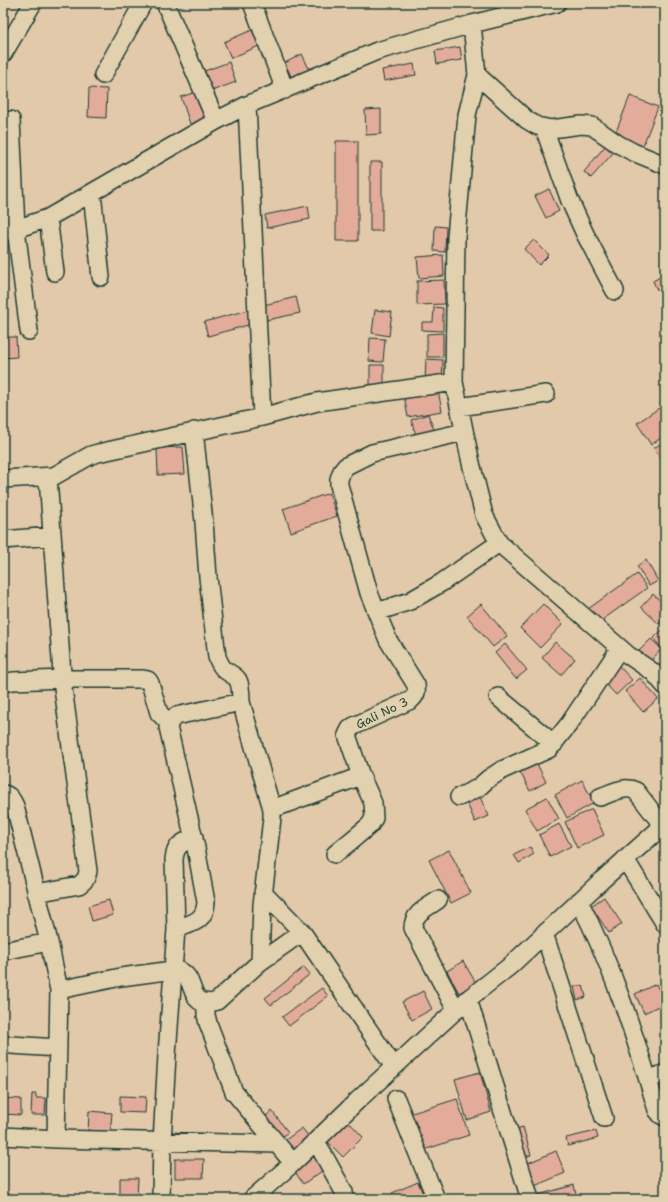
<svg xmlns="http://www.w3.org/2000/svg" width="668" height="1202" viewBox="0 0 668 1202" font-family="'Shantell Sans',sans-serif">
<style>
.building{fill:#e3ab9a;stroke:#1f3d34}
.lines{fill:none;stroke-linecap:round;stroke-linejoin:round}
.minor-casing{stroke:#1f3d34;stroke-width:20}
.minor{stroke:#e2d1ae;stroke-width:17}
.labels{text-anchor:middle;stroke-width:4;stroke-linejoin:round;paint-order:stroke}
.street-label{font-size:12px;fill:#1f3d34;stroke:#e2d1ae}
</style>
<rect width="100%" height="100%" fill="#e2c9aa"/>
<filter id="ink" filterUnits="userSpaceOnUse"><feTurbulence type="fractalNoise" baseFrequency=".025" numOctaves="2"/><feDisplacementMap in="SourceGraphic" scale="8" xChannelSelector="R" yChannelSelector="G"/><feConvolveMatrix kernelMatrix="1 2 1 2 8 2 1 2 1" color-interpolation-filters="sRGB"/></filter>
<g filter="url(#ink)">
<path class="building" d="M252 30 259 46 231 58 224 42Z
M460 47 462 60 437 64 435 51Z
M302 54 312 75 294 83 285 63Z
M229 62 236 82 206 93 199 73Z
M414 64 416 75 384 81 382 70Z
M89 88 107 89 106 118 88 117Z
M196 92 205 119 190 124 181 97Z
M630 96 658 107 642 148 614 137Z
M381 109V134L366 135 365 110Z
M336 141H358V241H336Z
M605 146 613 153 591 178 584 172Z
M370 162H382V231H370Z
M549 189 559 211 546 218 535 196Z
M308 206 310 219 267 228 265 215Z
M435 226 446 227 445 252 434 251Z
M534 240 549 255 539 265 524 249Z
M443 255 444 276 419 278 417 257Z
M665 274V286L657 290 653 281Z
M444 280 445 304 417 305V281Z
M296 297 300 313 267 320 264 305Z
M434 307 443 308V331L422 330V322H433Z
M248 310 252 324 208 336 204 322Z
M375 310 392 312 389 336 372 333Z
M443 333V357H427V334Z
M3 337H16L17 357 3 358Z
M370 338 385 339 383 362 369 361Z
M426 359 443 360 442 382 425 381Z
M370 365H384V388H370Z
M438 390 442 411 408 417 404 396Z
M659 408 665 416V435L651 445 637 423Z
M428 414 435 432 417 438 411 420Z
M665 441V464L654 448Z
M183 447 185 474 158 475 157 448Z
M329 493 337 516 291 532 283 509Z
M646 560 658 581 649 586 637 566Z
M637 574 647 588 598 623 588 609Z
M653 594 665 605V618L659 624 641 607Z
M481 604 507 636 493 647 467 616Z
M543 604 563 624 540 648 520 628Z
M665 628V652L653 638Z
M651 639 662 649 646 665 636 654Z
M555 642 575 659 561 675 542 658Z
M505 644 527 670 516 679 495 653Z
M619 666 632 680 616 695 603 681Z
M640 678 658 699 643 712 625 691Z
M536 762 546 782 530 791 519 770Z
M582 780 594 803 567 818 555 795Z
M479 795 489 816 475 822 466 801Z
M547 797 559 819 537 831 525 809Z
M592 809 604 835 577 848 565 822Z
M559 824 571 846 550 857 539 835Z
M530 847 534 854 519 863 514 855Z
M449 850 471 893 451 903 429 860Z
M604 897 622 924 609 933 591 906Z
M109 900 113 915 92 921 88 906Z
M463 961 476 983 459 993 447 971Z
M304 967 310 974 271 1005 265 998Z
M656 984 665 1003 644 1013 635 994Z
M583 985 586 997 577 1000 574 987Z
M322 988 328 996 289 1026 282 1017Z
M423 991 432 1009 412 1020 402 1002Z
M480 1072 491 1112 467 1120 455 1079Z
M32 1094H36V1098H46L45 1115H31Z
M120 1096 146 1097 145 1113 120 1112Z
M3 1098 21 1099V1115L3 1114Z
M457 1099 469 1135 421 1151 409 1114Z
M89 1111 112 1113 110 1135 88 1134Z
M272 1111 288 1132 282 1137 266 1116Z
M348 1121 363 1137 343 1157 327 1141Z
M523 1127 531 1155 519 1159 510 1131Z
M302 1128 309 1137 292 1150 284 1141Z
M596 1131 598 1138 568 1146 566 1138Z
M556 1151 565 1173 530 1188 521 1166Z
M318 1153 328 1167 303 1184 294 1170Z
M175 1159H204L203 1178H175Z
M120 1178H138L137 1199H120Z
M418 1182 423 1194 409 1199H395L392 1193Z
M574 1185 577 1199H539L538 1195Z"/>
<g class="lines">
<g class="minor-casing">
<path id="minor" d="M165 3 216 121
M252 3 285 90
M472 24 477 75 467 115 456 237 454 382 471 463 484 515 499 543 628 655 653 672 665 686
M3 54 33 3
M103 75 143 3
M477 75 527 120 537 126 551 129 581 125 592 126 618 144 633 152 665 165
M11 120 16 229 29 331
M544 128 570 201 585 234 615 291
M92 193 101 277
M48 218 55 272
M3 232 16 229 48 218 216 121 247 105 377 51 472 24 557 3
M459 407 546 394
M262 417 317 402 454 382
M194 431 204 522 208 577 217 657C219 662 221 667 225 670 230 674 235 675 238 680 241 686 241 695 241 702L272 809V818L262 905 260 962
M3 479 54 476 91 455 98 453 262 417 247 105
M3 540 52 536
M377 612 410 601 441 583 499 543
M3 683 13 681 62 679H143L148 680 150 683 159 713 164 718 171 720
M498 697 554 744
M3 794C10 795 12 800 15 806L49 942 59 990 56 1139
M459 797 478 788 488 779 502 770 549 749 569 724 620 648
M600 797C612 793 624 785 636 791L663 826
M272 809 361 776
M335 854 370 825 374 818 373 803 361 776 347 735 350 729 354 726 411 700C416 695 417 692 416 685L388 640 369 593 339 485V479L342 471 346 466 372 453 464 432
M625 859 665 924
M263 892 302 932 394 1067
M36 893 79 885C85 881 87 878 88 871L63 688 48 477
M438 900C427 908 413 913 413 928L456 1010
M579 901C613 967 636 1039 657 1110L661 1115 665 1117
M176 929C192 923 205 922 206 902L196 848 168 727 171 720 176 716 241 702
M544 933 604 1118
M3 951 49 942
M59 990 121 977 173 970C177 970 180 970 182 972 197 981 188 1011 217 1001L260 962 302 932
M468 999 530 1199
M206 1002V1015L208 1023 234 1092 293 1163
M11 1045 58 1048
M648 1080 665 1073
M396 1099 436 1199
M3 1136 56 1139 277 1144
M316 1141 344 1192
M161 1199 162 1142 167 1055 176 929 174 859C176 844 181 844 194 837
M252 1199 293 1163 357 1101 468 999 510 966 602 880 665 824"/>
</g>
<use href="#minor" class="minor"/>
</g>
</g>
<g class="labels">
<g class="street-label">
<text transform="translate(382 713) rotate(-26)" y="4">Gali No 3</text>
</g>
</g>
<rect width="668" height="1202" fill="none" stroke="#e2d1ae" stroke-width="16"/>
<rect x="8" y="8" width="652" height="1186" fill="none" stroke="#1f3d34" stroke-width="1.5" filter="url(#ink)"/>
</svg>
